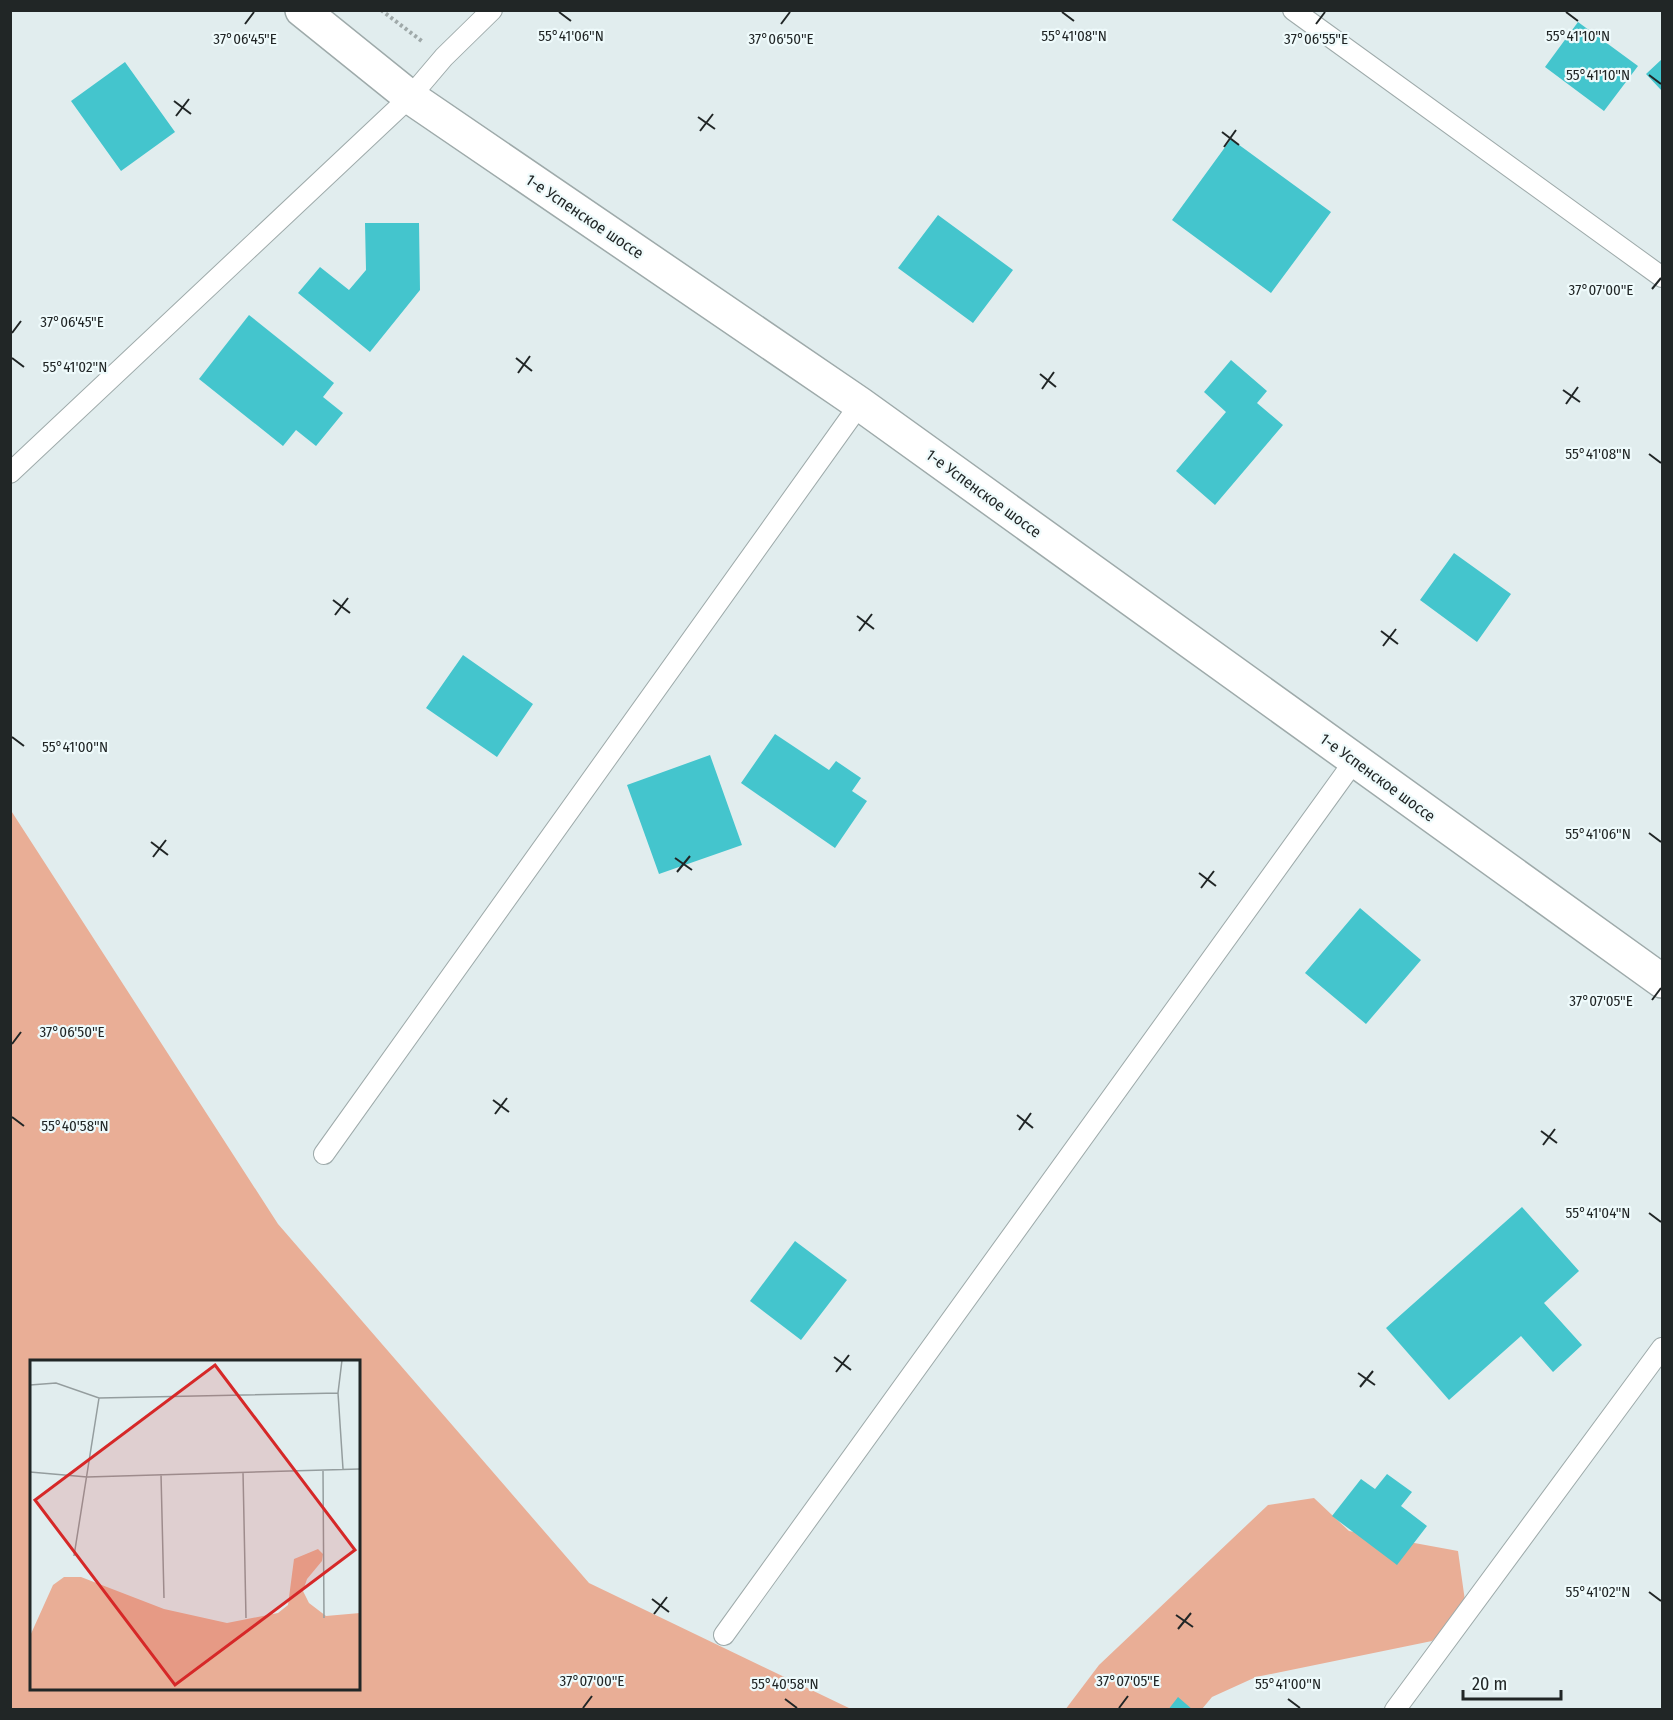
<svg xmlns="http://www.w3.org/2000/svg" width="1673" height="1720" viewBox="0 0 1673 1720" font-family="'Fira Sans Condensed',sans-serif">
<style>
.green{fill:#e9ae96;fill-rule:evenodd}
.building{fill:#44c5cd}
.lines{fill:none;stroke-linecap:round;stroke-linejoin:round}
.service-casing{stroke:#9eaaaa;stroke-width:22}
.secondary-casing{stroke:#9eaaaa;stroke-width:36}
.path{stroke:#9fa9a9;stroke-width:4;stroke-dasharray:3 3;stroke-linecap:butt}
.service{stroke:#fff;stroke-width:20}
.secondary{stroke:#fff;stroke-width:33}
.ticks{fill:none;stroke:#212626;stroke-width:2}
.labels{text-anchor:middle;stroke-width:4.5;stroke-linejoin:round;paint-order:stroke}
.street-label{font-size:16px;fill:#212626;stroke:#eefafb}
.inset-road{fill:none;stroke:#949d9e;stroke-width:1.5}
.view{fill:#d62828;fill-opacity:0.15;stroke:#d62828;stroke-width:3}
.inset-edge{fill:none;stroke:#212626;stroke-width:3}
.ticks-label{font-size:15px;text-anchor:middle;fill:#212626;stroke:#eefafb;stroke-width:4.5;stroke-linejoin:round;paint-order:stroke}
</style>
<rect width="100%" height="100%" fill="#e1edee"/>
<path class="green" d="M10 809 278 1224 589 1583 851 1709H11ZM32 1362H358V1688H32Z
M1314 1498 1349 1531 1458 1551 1466 1608 1432 1641 1256 1677 1212 1697 1202 1709 1065 1710 1099 1665 1268 1505Z"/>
<path class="building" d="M1578 22 1638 66 1604 111 1545 67Z
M1662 59V91L1646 74Z
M125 62 175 132 121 171 71 101Z
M1231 139 1331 212 1271 293 1172 220Z
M938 215 1013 270 973 323 898 268Z
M365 223H419L420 290 370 352 298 293 320 267 349 290 366 270Z
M249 315 334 383 323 397 343 413 316 446 296 430 283 446 199 379Z
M1231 360 1267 391 1257 403 1283 425 1215 505 1176 471 1226 412 1204 392Z
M1454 553 1511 594 1477 642 1420 600Z
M463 655 533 704 497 757 426 708Z
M775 734 829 770 836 761 861 778 852 791 867 801 835 848 741 783Z
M710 755 742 845 659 874 627 785Z
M1360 908 1421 960 1366 1024 1305 973Z
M1522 1207 1579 1271 1544 1303 1582 1345 1553 1372 1521 1336 1449 1400 1386 1328Z
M795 1241 847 1280 801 1340 750 1301Z
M1387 1474 1412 1492 1401 1506 1427 1526 1397 1565 1332 1516 1361 1479 1375 1489Z
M1178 1697 1193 1710H1168Z"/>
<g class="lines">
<g class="service-casing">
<path id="service" d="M1293 10 1662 277
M10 473 410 97 444 57 492 10
M324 1154 860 404
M724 1635 1355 760
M1395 1710 1662 1348"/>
</g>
<g class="secondary-casing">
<path id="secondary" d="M302 10 410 97 860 404 1662 981"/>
</g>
<path class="path" d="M381 10 423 42"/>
<use href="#service" class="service"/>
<use href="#secondary" class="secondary"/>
</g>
<path class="ticks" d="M559 12 571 21M1062 12 1074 21M1566 12 1578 21M245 24 254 12M781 24 790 12M1316 24 1325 12M1649 75 1661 84M174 101 191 114M176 116 189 99M698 117 715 129M700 131 713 114M1222 132 1239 145M1224 147 1236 130M1652 289 1661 278M12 333 21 321M12 358 24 367M516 358 532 371M518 373 530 356M1040 374 1056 387M1042 389 1054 372M1563 390 1580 402M1566 404 1578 387M1649 454 1661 463M333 600 350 613M335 615 348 598M857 616 874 629M859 631 872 614M1381 631 1398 644M1383 646 1396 629M12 737 24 746M1649 833 1661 842M151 842 168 855M153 857 166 840M675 858 692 870M677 872 690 856M1199 873 1216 886M1201 888 1214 871M1652 1000 1661 988M12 1044 21 1032M493 1100 509 1112M495 1114 507 1098M1017 1115 1033 1128M12 1117 24 1126M1019 1130 1031 1113M1541 1131 1557 1143M1543 1145 1555 1129M1649 1213 1661 1222M834 1357 851 1370M836 1372 849 1355M1358 1373 1375 1385M1360 1387 1373 1371M1649 1592 1661 1601M652 1599 669 1612M654 1614 667 1597M1176 1615 1193 1627M1178 1629 1191 1613M785 1699 797 1708M1288 1699 1300 1708M583 1708 592 1696M1119 1708 1128 1696"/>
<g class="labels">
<g class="street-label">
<text transform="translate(585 216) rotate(34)" y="6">1-е Успенское шоссе</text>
<text transform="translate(984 493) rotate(36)" y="6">1-е Успенское шоссе</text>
<text transform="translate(1378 777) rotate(36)" y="6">1-е Успенское шоссе</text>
</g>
</g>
<g transform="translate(30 1360)">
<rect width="330" height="330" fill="#e1edee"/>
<path d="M288 189 293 194 292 201 277 219 273 231 279 243 296 256 330 253V330H0V276L23 225 34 217H51L134 249 197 263 248 253 258 245 264 199Z" fill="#e9ae96"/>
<path class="inset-road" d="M0 25 26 23 69 38 308 33 313 109M308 33 312 0M293 110 294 258M0 112 57 117 330 109M213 112 216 258M131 114 134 238M44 196 69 38"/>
<path class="view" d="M185 5 325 190 145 325 5 140Z"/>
<rect width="330" height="330" class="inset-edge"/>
</g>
<g class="ticks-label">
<text x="1578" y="41">55°41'10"N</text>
<text x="571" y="41">55°41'06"N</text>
<text x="1074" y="41">55°41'08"N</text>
<text x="245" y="44">37°06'45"E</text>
<text x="781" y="44">37°06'50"E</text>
<text x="1316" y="44">37°06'55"E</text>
<text x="1598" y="80">55°41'10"N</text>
<text x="1601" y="295">37°07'00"E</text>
<text x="72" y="327">37°06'45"E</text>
<text x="75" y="372">55°41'02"N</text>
<text x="1598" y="459">55°41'08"N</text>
<text x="75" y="752">55°41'00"N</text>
<text x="1598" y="839">55°41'06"N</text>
<text x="1601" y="1006">37°07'05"E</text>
<text x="72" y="1037">37°06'50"E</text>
<text x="75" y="1131">55°40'58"N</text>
<text x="1598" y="1218">55°41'04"N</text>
<text x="1598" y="1597">55°41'02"N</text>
<text x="592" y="1686">37°07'00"E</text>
<text x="1128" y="1686">37°07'05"E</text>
<text x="785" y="1689">55°40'58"N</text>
<text x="1288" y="1689">55°41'00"N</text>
</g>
<rect width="1673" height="1720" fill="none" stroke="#212626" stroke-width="24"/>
<path d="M1463 1690v9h98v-9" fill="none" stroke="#212626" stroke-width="3"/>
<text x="1472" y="1690" font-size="18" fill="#212626" stroke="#eefafb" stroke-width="4.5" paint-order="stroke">20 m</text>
</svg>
